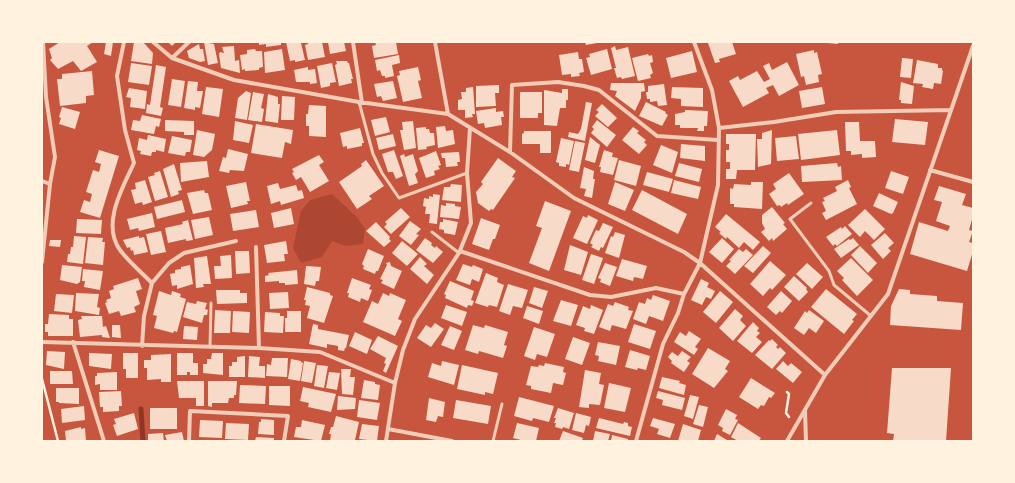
<svg xmlns="http://www.w3.org/2000/svg" width="1015" height="483" viewBox="0 0 1015 483" font-family="Commissioner,sans-serif">
<style>
.green{fill:#ae4732}
.lines{fill:none;stroke-linecap:round;stroke-linejoin:round}
.stream{stroke:#8f3625;stroke-width:5}
.building{fill:#f7dbc8}
.path{stroke:#fff3e0;stroke-width:2.5}
.service{stroke:#f1ccb7;stroke-width:3}
.minor{stroke:#f1ccb7;stroke-width:4}
</style>
<rect width="100%" height="100%" fill="#c8553d"/>
<path class="green" d="M332 194 357 217 365 229 363 244 346 246 332 241 322 257 301 263 293 248 301 211 310 200Z"/>
<g class="lines">
<path class="stream" d="M141 409 143 441"/>
</g>
<path class="building" d="M60 42H93L87 46 97 62 81 71 73 61 58 69 50 60 52 58 49 49Z
M106 42H113L111 56 104 54Z
M134 42H143L153 53 152 64 131 61Z
M168 42H176L172 46Z
M204 42 214 44 218 63 208 65Z
M259 42H281V45L266 47V44L259 45Z
M286 42 301 43 305 60 295 62V60L290 61Z
M308 42H322L325 57 308 60 305 45 308 44Z
M328 42H344L346 51 330 54Z
M375 42H396L398 54 374 58 372 46 376 45Z
M585 42H597V43L586 45Z
M711 42H732L736 54 719 59 720 62 715 63 708 43Z
M827 42H838V44L827 43Z
M199 44 200 49H203L205 61 200 62 189 58 187 51Z
M234 46 235 61 239 60 240 73 221 68 219 54 220 52 224 53 222 47Z
M615 46 616 50 628 47 635 76 622 79 621 77 617 78 614 68H616L611 48Z
M255 49 256 51H262L263 67 259 68V70L245 71V69L242 70 240 55 247 54V50Z
M282 49 285 70 265 73 264 52Z
M607 49 612 69 591 75 586 58 590 57 589 54Z
M814 50V53L817 52 822 74 818 75 819 82 806 85 804 76 801 77 796 54Z
M692 51 697 72 671 78 666 58Z
M578 52 579 59H582L584 72 579 73 580 76 571 77V74L562 75 559 55Z
M648 54 649 56 652 55 653 62 650 63 653 73 650 75 651 78 638 81 632 58Z
M399 55 400 63 392 65 394 76 385 78V76H382L380 70 377 71 375 60Z
M902 58 913 59 911 78 900 77Z
M917 60 938 64V68H942V70L943 71 941 84 934 83 933 89 922 87 923 84 913 83Z
M336 61H347L348 63H349L353 79H351L352 83 339 86 335 65 337 64Z
M787 62 799 85 779 96 773 85 766 88 769 93 743 107 729 81 738 76 740 80 757 71 764 82 770 79 763 66 769 63 772 70Z
M131 63 152 66 149 85 128 82Z
M332 63 336 82 330 83V86L321 88 317 66Z
M156 65 166 67 160 107 163 108 161 116 146 113 147 104 150 105Z
M308 67V70L315 69 317 83 310 84V82H296L294 70Z
M418 67 421 80 418 81 422 98 403 102 397 76 400 75 399 71Z
M92 71 94 95 86 96V103L60 106 57 79H62V74Z
M172 79 185 81 181 107 168 105Z
M188 81 198 82 197 91H203L200 108 195 107V110L184 108Z
M393 81 397 98 383 101 381 96 377 97 374 84Z
M901 82 914 86 912 104 901 103V100H899Z
M611 83H644L645 91 641 92V98L635 111 615 96 617 91 610 90Z
M664 84 667 105 658 106 657 101 650 102V99H647L646 92H648V86Z
M499 85V93H495L496 106 476 107V86Z
M206 87 223 89 219 117 202 114Z
M473 87 475 114H472L473 117 465 118V110H458V100L462 99 461 92H466V88Z
M672 87 703 88V107L681 106V99L671 98Z
M822 87 825 104 802 108 799 91Z
M129 88 147 91 145 109 130 107 131 98 126 97Z
M562 89H568V100H566V108H560L557 126 544 125V90L562 93Z
M246 91 251 93 247 120 235 118 238 98Z
M253 92 264 94 261 108 264 109 262 122 248 120Z
M520 92H542V113H538V118H520Z
M268 94 278 97V104H280L278 123 265 121Z
M282 96 295 97 294 120H281Z
M586 102 592 103 585 141 568 137 569 132 578 134 581 129Z
M646 102 666 112 665 113 668 115 662 126 639 116Z
M602 104 617 118 608 127 595 116 599 112 596 110Z
M309 105 326 106V137L309 136V126H306V114H308Z
M62 107 80 112 75 129 59 124 61 118 59 117Z
M496 108V112L503 111 504 117H501L502 125 485 128 484 123 478 124 476 111Z
M685 110 708 111 707 126H704V131H697L698 128H680V125H675V114L685 112Z
M142 115 161 119 159 127 156 126 154 134 131 130 133 120 140 121Z
M386 117 390 132 375 136 371 120Z
M895 119 928 122 925 145 892 142Z
M165 120 194 121V135H184V132L165 131Z
M597 120 616 135 607 147 591 133 594 129 592 127Z
M235 121 253 125 249 143 233 140Z
M413 121 416 148 404 150 400 130H403L402 122Z
M845 122H859L860 141H875L876 157 862 158V154L851 155V151H846Z
M256 124 293 130 291 144 285 142 282 158 251 153Z
M445 126 446 131 453 130 455 144 438 148 436 127Z
M426 127V129H429L430 133H434L435 145 426 147 427 149 418 150 416 128Z
M633 127 639 131 637 133 646 140 644 142 647 145 639 154 622 140Z
M360 128 364 143H362V146L347 149V146L343 147 340 133Z
M197 130 215 134 212 150 204 157 193 155Z
M772 130 771 164 758 167 757 139H762V133Z
M837 130 840 155 801 160 798 134Z
M524 131H551V153H540V144H522V134L524 133Z
M393 134 396 146 379 150 376 138Z
M726 134H756L755 170H737L736 179H726V169H730V162H726V150H729V144H726Z
M148 135 166 139 164 152 156 150V152H152L151 156 140 154 141 151 137 150 139 138 147 140Z
M172 136 192 140 190 152H186L185 156 168 153Z
M796 136 799 159 777 161 775 138Z
M590 137 600 145 595 163 585 160Z
M561 138 574 141 569 165 566 164V167L559 166V163L556 162Z
M575 141 585 143 579 172 569 170Z
M681 144 705 146V161L680 158Z
M661 145 678 152 672 173 653 165Z
M228 149 248 154 244 171 230 170 229 173 219 171 223 157 226 158Z
M99 150 119 156 100 218 80 212 84 200 90 202 92 194 86 192 93 170 99 172 101 164 95 162Z
M394 150 403 176 396 179 393 172H388L382 154Z
M604 150 613 153 612 157 618 158 613 175 600 172 601 167H599Z
M436 151 441 165 438 166 440 169 434 171 435 175 426 178 419 158Z
M459 152 460 162H457L458 166 446 167 445 158H442L441 153Z
M404 154 405 157 413 154 418 171 415 174 418 183 409 186 400 156Z
M319 155 324 162 319 165 329 181 310 192 301 177 296 180 292 173 294 172 292 169Z
M498 158 516 171 512 177 515 178 493 210 491 209 489 211 478 203 476 192 483 184 481 182Z
M366 160 384 186 369 196 372 199 357 209 339 182 362 166 361 164Z
M619 160 641 166 636 186 614 180Z
M207 161 209 177 181 182 180 163Z
M679 163 702 169 699 182 675 176Z
M837 163 838 167 841 166 842 180 802 182 801 166Z
M174 164 182 190 178 191 179 194 171 197 163 169Z
M584 167 594 171 593 179H595L592 198 584 196 586 189 580 188Z
M160 171 168 197 155 201 148 177 155 175 154 173Z
M891 171 909 177 903 194 885 188Z
M647 172 673 179 669 192 643 185Z
M789 173 804 194 788 205 787 203 781 207 780 205 777 206 769 194 776 189 773 184Z
M145 180 152 202 143 205 142 202 135 204 131 190 136 189 135 183Z
M674 180 701 187 698 199 671 193Z
M848 180 851 187 849 188 857 204 826 220 822 213 826 211 822 202 825 201 823 198 837 191 835 187Z
M246 182 250 201H247L248 204 231 208 226 186Z
M615 182 634 190 625 211 608 204Z
M751 182H763L762 209 734 207V204H730V188L733 189 734 184 751 185Z
M278 183 280 189 296 185 298 191 302 190 304 198 281 205 280 201 271 204 267 186Z
M451 184 462 185 461 202 442 200 444 187H450Z
M939 186 966 194 962 205 973 208V216L969 230 973 231 969 242 973 243V251L967 271 910 254 919 222 948 231 950 226 936 221 942 202 934 200Z
M204 190 205 193H208L212 210 193 214 187 193Z
M642 190 687 214 678 234 632 210Z
M879 193 898 202 893 213 891 214 873 206Z
M433 194 440 195 437 224 429 223 430 214H425L426 207 423 206 424 198 429 199V196L433 197Z
M182 200 185 212 157 219 154 207Z
M545 201 571 211 549 271 529 263 542 228 536 226Z
M446 203 455 204V206L461 207 459 219 440 217 441 205 446 206Z
M772 207 785 223 783 224 787 229 773 241 772 238 769 241 761 232 765 229 762 223V215Z
M291 208 294 224 274 228 271 213Z
M401 208 410 217 391 234 384 227 387 224 385 222Z
M865 209 885 229 874 240 865 231 860 237 848 225Z
M256 210 259 227 233 231 230 214Z
M152 213 155 227 139 231 138 228 130 230 127 219Z
M726 214 760 242 753 250 744 242 739 248 727 237 726 239 719 233 721 232 715 227Z
M588 215 598 220 587 244 573 238 583 216 587 218Z
M209 217 213 235 195 239 191 220Z
M481 218 500 225 495 239H493L489 250 472 244Z
M77 219 102 220 101 234 76 233Z
M443 219 458 222 455 235 444 233V230L439 229 440 222H443Z
M188 220 193 240 186 241V239L168 243 165 228 183 224 182 222Z
M410 221 421 229 416 234 419 235 411 245 399 236Z
M376 222 390 237 389 239 391 241 384 247 366 231Z
M603 223 613 227 603 248 601 247 599 251 591 247 593 245 590 243 596 230 599 231Z
M845 226 852 234 837 246 835 244 833 246 826 237 841 227 842 229Z
M161 231 166 252 151 255 146 234Z
M615 232 625 235 619 258 605 253 611 236 613 237Z
M885 233 894 243 888 248 891 251 883 259 871 245Z
M74 236 86 237 83 264 67 262 68 254H70L71 247H73Z
M139 236V238L144 237 148 252 134 255 133 250 131 251 130 247 127 248 123 240Z
M88 237 103 238 102 242H105L103 265 85 263Z
M425 238 432 243 431 245 435 248 436 246 443 252 433 263 416 250Z
M722 238 734 249 722 263 709 252Z
M853 238 859 245 841 258 834 249 849 239 850 240Z
M50 240H61L60 247 49 246Z
M286 241 288 254H284L285 261 267 263 264 245Z
M402 241 418 254 407 266 392 253Z
M570 245 588 252 581 275 564 270Z
M763 246 771 253 753 273 744 266Z
M860 246 877 263 868 273 851 255Z
M368 249 384 256 378 271H376L375 274 363 269 364 266 362 264Z
M739 249 743 252 746 249 753 255 735 274 726 266 731 261 729 260Z
M235 251H249L250 273 236 274Z
M591 254 603 258 594 284 582 280Z
M231 255 232 278 215 279 214 266H221L220 256Z
M207 256 211 284H203L204 287 196 288 194 258Z
M420 257 427 264 424 266 434 275 427 284 410 269Z
M851 258 873 280 857 296 842 280 844 278 837 271Z
M622 259 647 266 643 279 634 277 633 281 616 276Z
M770 261 786 275 772 290 770 288 763 296 750 284Z
M390 262 391 266 402 271 394 289 381 283 383 280 380 279 387 265 386 263Z
M605 263 617 267 610 286 600 282 601 279 598 278Z
M807 263 823 277 812 289 796 274Z
M463 264 472 267 473 265 483 269 479 282 472 279 470 285 456 280Z
M62 265 82 267 80 282 77 284 60 280Z
M190 265 193 284 177 289V285L172 286 170 274 175 273V270L181 269V267Z
M306 266 321 267 319 281H316L315 286 304 284Z
M83 269 103 271 100 290 84 287 85 281H82Z
M297 270 298 284 285 285V283H279V281L265 282V276L269 275 268 273Z
M486 273 498 278 497 282 504 285 497 307 489 305 488 307 475 303Z
M794 276 807 288 806 289 808 292 799 301 784 287Z
M138 278 142 289 136 291 140 304 134 307 136 312 121 316 119 311 109 314 105 303 107 302 106 300 111 298 109 291 114 289 113 286Z
M352 278 371 285 369 289 372 290 368 301 361 298 360 302 348 297 349 293H347Z
M701 279 709 283 707 287 715 291 711 299 706 297 702 305 691 300Z
M450 281 474 291 471 300 474 301 472 306 468 305 467 308 445 298 446 295 444 294Z
M508 284 528 290 522 308 513 306 510 315 499 311Z
M307 287 330 293V295L333 296 324 323 307 318 310 306 305 305 306 300H304Z
M534 287 548 291 542 308 529 303Z
M826 289 857 314 852 320 854 321 844 334 811 307Z
M899 289 910 290V294L937 296V301L963 303 961 330 890 325 891 306Z
M216 290H240V293H247V303L217 304Z
M159 291 171 295 172 291 181 294 180 297 186 299 177 332 174 331 173 333 154 328 157 316 153 315Z
M720 291 733 302 716 323 703 312Z
M781 291 792 301 782 313 780 311 776 315 767 307Z
M288 292 289 308 270 309 269 293Z
M76 293 99 294 97 307 100 308 99 315 75 311Z
M383 293 389 296 390 293 406 300 398 319 402 321 395 336 363 322 372 301 378 304Z
M56 294 74 295 72 313 54 311Z
M653 295 670 301 663 321 649 316 646 324 633 319 639 302 645 304 647 298 651 300Z
M561 300 578 305 571 326 553 321Z
M197 301 207 303 205 309 208 310 207 315H204L202 323 183 317 187 302 196 304Z
M615 302 629 307 628 310 633 311 626 329 612 325 610 331 599 327 608 304 613 306Z
M446 305 467 312 462 326 441 318Z
M591 305 603 310 594 334 584 331 585 328 576 325 583 306 590 309Z
M527 306 543 311 539 324 523 318Z
M735 309 743 316 740 320 746 326 733 341 719 328Z
M215 310 231 311 230 333H214Z
M809 310 824 321 816 333 809 328 804 335 794 328 805 311 807 313Z
M233 311 250 312 249 333 232 332Z
M287 311H301V332H285V318H287Z
M265 312 280 313V316H284L283 333 264 332Z
M49 314 69 315V319H73V336H48V332H45V324H48Z
M81 316H102L103 327 106 326 110 338 102 337V335L80 337 78 320 82 319Z
M753 322 759 328 757 331 760 333 756 337 762 342 752 353 737 341Z
M435 323 444 329 431 347 417 338 426 325 431 328Z
M313 324 318 325V329L349 335 346 348H345L344 351 338 350V346L327 344V348L309 344Z
M634 324 656 331 650 349 628 342Z
M112 325H120L121 338 112 337Z
M473 325 484 328 485 325 508 332 504 345 507 346 503 358 479 351 478 354 465 350Z
M184 326 198 327 197 340 183 339Z
M450 326 462 331 454 350 441 345Z
M534 327 555 334 547 357 537 354 535 360 524 356Z
M689 331 701 339 695 347 698 349 694 355 674 342 680 332 686 336Z
M355 332 372 340 367 354 349 346Z
M378 336 398 346 386 373 383 371 386 364 384 363 386 358 370 349Z
M573 337 590 343 582 365 565 359Z
M772 339 778 345 776 347 778 349 780 347 786 353 772 369 755 355 769 340 770 341Z
M598 342 620 346 616 365 598 361 599 356 595 355Z
M708 348 730 361 725 369 728 371 714 388 692 374Z
M630 350 650 356 646 370 638 368 637 370 625 367Z
M47 351 65 352 64 369 46 365Z
M682 351 691 357 687 361 690 363 684 372 671 363 672 361 668 357 672 352 678 356Z
M89 353 112 354 111 369 89 366Z
M123 353H138V378H126V369H123Z
M177 353H193V363H198V375H190V372H187V375H177Z
M212 353H223V375L203 373V364H207V359H211Z
M171 354V382H161V379L147 380V368H144V360H151V355Z
M245 356V377H229V366H232V362H237V357Z
M249 356 260 357 259 366H265V378L248 377Z
M272 358H288L287 377 266 376 267 364 271 365Z
M291 359 301 361V362L303 363 300 381 288 379Z
M304 361 316 363 312 383 301 381Z
M442 361 459 365 454 385 428 377 432 363 441 366Z
M783 361 788 366 791 363 802 372 793 383 776 369Z
M545 363 564 367 563 372 566 373 563 385 553 383 551 393 531 389V386L526 385 531 366 538 367 539 365 544 366Z
M317 365 328 366 324 388 314 386Z
M462 365 498 373 493 394 485 392V395L457 389Z
M892 368H951L946 441H893L894 434 887 433Z
M341 369H351L350 377H355L353 395 342 394Z
M585 370 601 373 599 384 604 385 600 405 589 404V408L579 407Z
M50 371H72L73 384H50Z
M117 372V390H100V384L95 385V376H97V373Z
M329 372 340 373 337 390 326 388Z
M662 377 680 381 679 383 686 385 684 395 659 388Z
M751 378 775 393 771 398 769 397 764 406 761 405 758 409 739 397Z
M364 380 375 382V384L380 385 378 400 361 398Z
M177 381H204V406H196V398H179Z
M208 381H237L236 395H234V398H229L228 403H212V407L208 406Z
M609 383 631 388 625 412 604 408Z
M240 385 266 386 265 404 239 403Z
M269 386H290V406L269 405Z
M303 387 336 394 331 412 308 407 309 403 300 401Z
M56 388H79V404L59 403V402H56Z
M121 391 122 406H119V411L103 412V407H100L99 392Z
M658 391 685 398 682 410 662 405 663 400 656 398Z
M690 395 699 397 693 419 684 416Z
M338 396 356 398 355 409 337 410Z
M519 397 554 406 549 422 533 418 532 421 514 416Z
M429 398 445 402 443 417 438 416 436 422 426 420Z
M359 400 380 403 377 420 357 417Z
M456 400 491 406 488 424 453 418Z
M699 405 708 407 703 427 693 424Z
M84 406 85 420 62 423 61 409Z
M150 408H177V429H150Z
M558 408 574 413 569 429 563 427 562 429 555 427 556 423H554L556 418H554Z
M726 409 737 415 735 419 738 420 730 435 722 431 723 428 718 425Z
M134 413 138 429 117 436 113 425 116 424 114 419Z
M576 413 591 417 589 426 586 425 584 433 572 430Z
M336 416 359 422 355 440 330 441 331 434H329L331 427H333Z
M599 418 623 424 624 422 628 423V426L632 427 630 436 596 428Z
M653 418 675 424 670 438 657 434 659 429 650 426Z
M261 419 274 420V435L258 434 259 422H261Z
M200 420 223 421 222 438 199 437Z
M302 420 325 425 321 441 294 437 296 427H301Z
M226 423 249 424 248 440 225 439Z
M517 423 539 428 536 441H525L513 438Z
M738 423 761 438 759 441H738L731 437Z
M362 424 379 426 377 441 359 439Z
M683 424 701 430 698 441H678Z
M81 427V429L85 428 86 441H66L65 431Z
M563 431 583 438 582 441H559Z
M595 431 610 434 608 441H593Z
M182 432 184 441H167L165 435Z
M163 433 164 441 148 440V434Z
M717 434 727 440V441H714Z
M612 435 628 439V441H611Z
M256 437 274 438V441H255Z"/>
<g class="lines">
<path class="path" d="M42 379 58 441
M787 392 789 394 786 413 789 417"/>
<path class="service" d="M359 102 373 154 382 173 399 198 467 173
M811 203 790 219 829 271 834 285 871 316
M432 232 459 253
M210 347 211 303
M493 441 502 404"/>
<path class="minor" d="M124 42 117 76 125 130 134 163C123 187 101 224 120 250 129 262 141 272 152 283L144 316 142 346
M153 42 172 58 234 80 359 102 448 114 510 152 574 198 684 252 700 263 825 375
M353 42 362 103
M435 42 448 114
M172 58 189 42
M719 128 774 122 836 112 951 110
M510 152 512 85 558 82 584 86 599 90 657 136 718 140
M930 170 973 182
M42 181 50 184
M256 247 259 348
M460 251 590 295 611 297 656 288 684 294
M42 262 50 184 55 157 46 97 43 42
M152 283 169 263 184 253 236 241
M42 342 259 348 320 352 395 383
M73 342 104 441
M805 410 806 441
M388 429 452 441
M189 441 190 411 288 416 284 441
M386 441 395 383 403 350 415 319 459 253 471 223 467 173 470 128
M636 441 663 344 678 313 684 294 700 263 718 185 719 128 712 90 694 42
M787 441 825 375 888 294 973 46"/>
</g>
<rect width="1015" height="483" fill="none" stroke="#fff3e0" stroke-width="86"/>
</svg>
